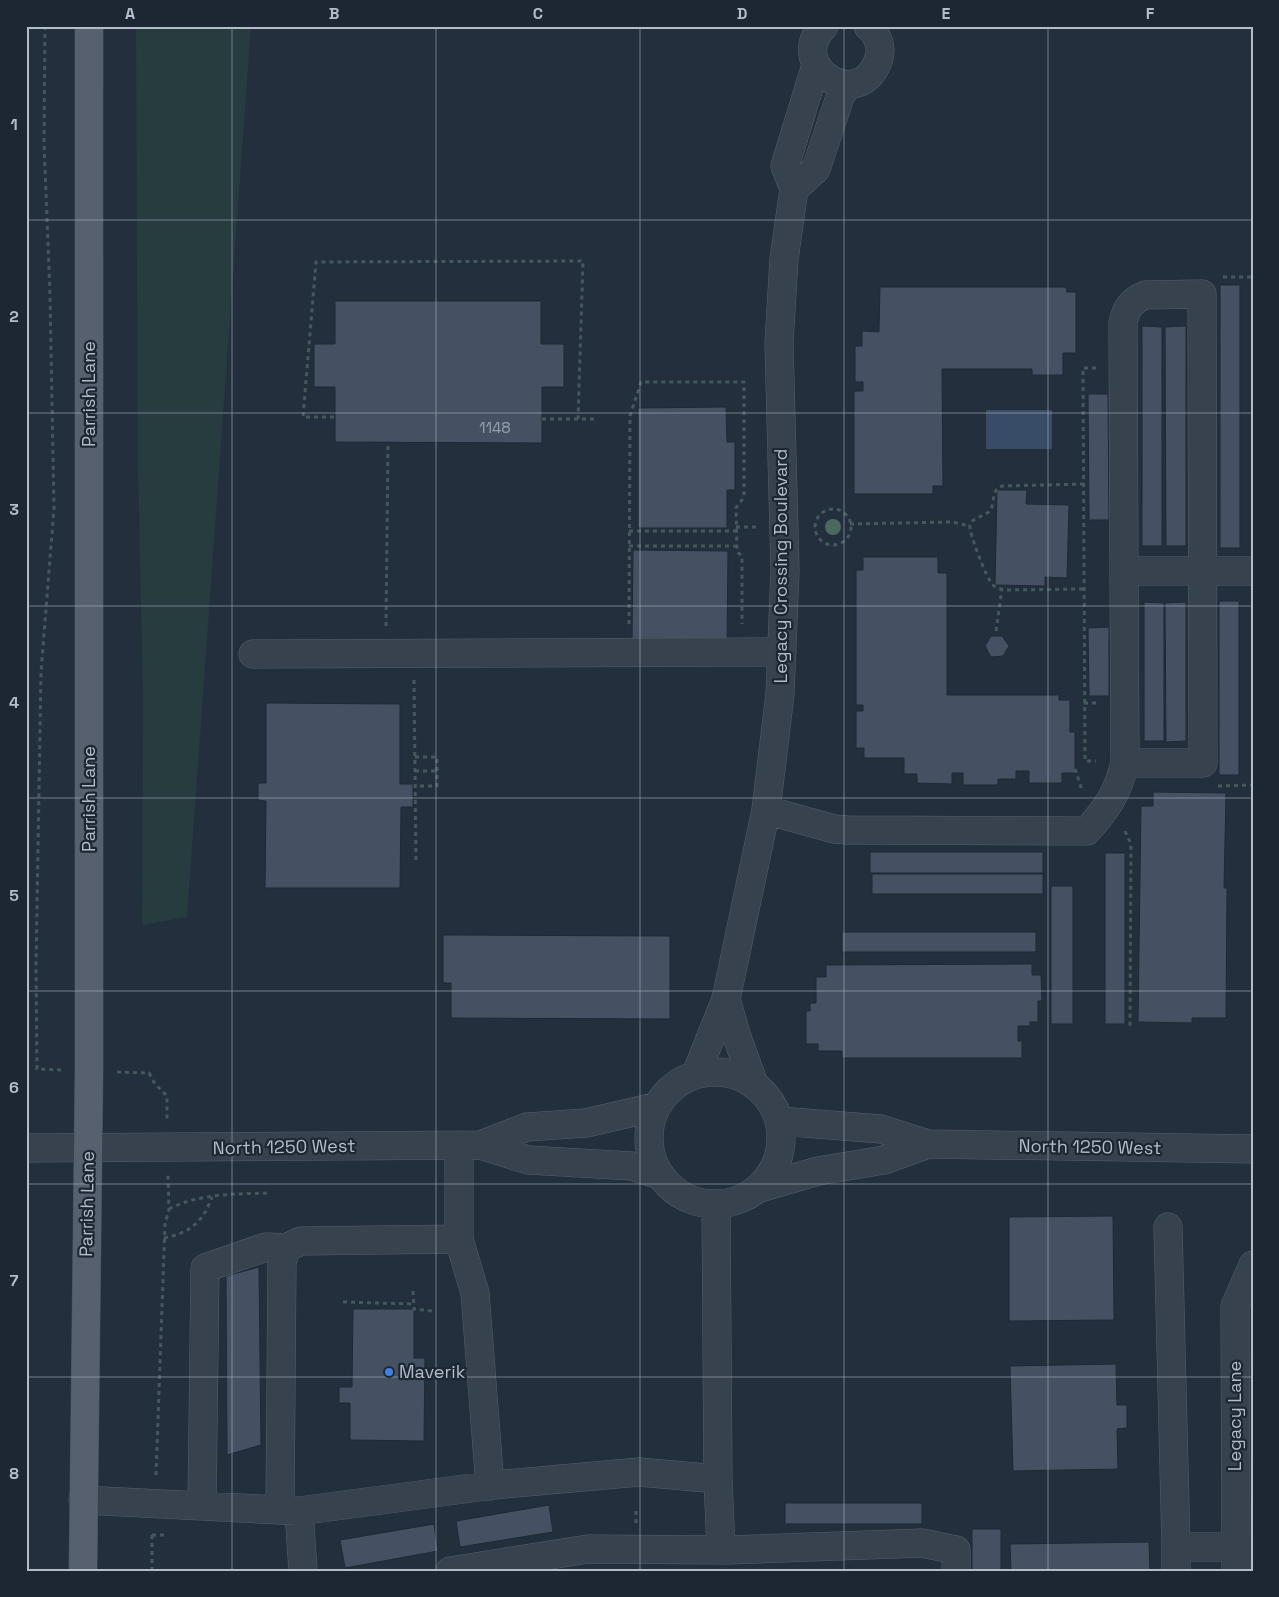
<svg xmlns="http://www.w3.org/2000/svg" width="1279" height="1597" viewBox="0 0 1279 1597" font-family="'Space Grotesk',sans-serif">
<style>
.green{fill:#263c3f}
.water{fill:#394c67}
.building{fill:#455162;stroke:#1f2835}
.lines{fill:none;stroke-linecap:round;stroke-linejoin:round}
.minor-casing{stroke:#565f6c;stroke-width:29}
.major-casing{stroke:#414a57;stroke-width:29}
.path{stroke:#44595c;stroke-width:3;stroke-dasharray:4 4;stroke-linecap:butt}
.minor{stroke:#38414e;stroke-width:28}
.major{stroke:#56606e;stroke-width:28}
.tree{fill:#4b6a5d}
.grid{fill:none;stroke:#b4bcc9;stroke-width:1;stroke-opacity:0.55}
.shop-dot{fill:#3f7fe0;stroke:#1d2633;stroke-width:2}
.labels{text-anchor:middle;stroke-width:4.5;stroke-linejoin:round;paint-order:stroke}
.number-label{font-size:15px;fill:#98a1af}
.street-label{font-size:18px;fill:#b4bcc9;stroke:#1d2633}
.poi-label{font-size:18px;fill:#b4bcc9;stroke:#1d2633;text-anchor:start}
.neatline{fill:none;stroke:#b4bcc9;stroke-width:2}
.grid-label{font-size:16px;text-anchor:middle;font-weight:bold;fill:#b4bcc9}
</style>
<rect width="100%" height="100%" fill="#242f3e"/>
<path class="green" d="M136 26H251L187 917 142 925 143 696 138 469Z"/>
<path class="water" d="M986 410H1052V449H986Z"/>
<path class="building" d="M1220 285H1240V548H1220Z
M880 287H1066L1067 292H1076V353H1063V375H1032V369H942L943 486H933V494H854V391H863V382H855V346H862V331L879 332Z
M335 301H541V344H564V387H542V443L335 442V387H314V344H335Z
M1142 326 1162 327V546H1142Z
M1186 326V546H1166L1165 327Z
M1088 394H1108L1109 520H1089Z
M726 407 727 442H735V490H727V528H638V408Z
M997 490H1027L1026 504 1069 505 1067 578 1045 577V586L995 585Z
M633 550 728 551 727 643 632 641Z
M863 557H938V573H947V695H1059V700H1070V732H1075V773H1062V783H1029V771H1016V779H998V785H963V773H952V784L917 783V774H904V758H864V748H856V711H863V705H856V570H863Z
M1219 601H1239V775H1219Z
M1144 602 1164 603V741H1144Z
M1186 602V741L1166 742 1165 603Z
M1109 627V696H1089L1088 628Z
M991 636H1002L1009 646 1003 656 991 657 985 646Z
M266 703 400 704V784H413V807H401L400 888H265L266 801 258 800V783H266Z
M1153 792 1226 793 1224 888H1227L1226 1018H1192V1023L1138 1022 1141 806H1153Z
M870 852H1043V873H870Z
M1105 853H1125V1024H1105Z
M872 874H1043V894H872Z
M1051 886H1073V1024H1051Z
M842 932H1036V952H842Z
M443 935 670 936V1019L451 1018V983H443Z
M1032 964V975H1041L1042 1001H1038V1022H1030V1026H1018V1041H1022V1058H842V1051H818V1044H806V1011H810V1003H816V977H826V965Z
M1113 1216 1114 1320 1009 1321V1217Z
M259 1267 261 1445 227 1455 226 1276Z
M353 1309H414V1358H425L424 1441 350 1440V1403H339V1387H352Z
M1116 1364 1117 1405H1127V1428L1117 1429 1118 1469 1013 1471 1010 1366Z
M785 1503H922V1524H785Z
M549 1505 553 1532 460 1547 456 1521Z
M434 1524 438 1551 345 1568 340 1540Z
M972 1529H1001V1571H972Z
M1149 1542 1150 1571H1011L1010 1544Z"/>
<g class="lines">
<g class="minor-casing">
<path id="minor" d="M824 26C785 64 857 115 878 61 883 48 878 35 868 26
M794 189 816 169 841 94 849 85
M1124 571 1123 323C1126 309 1131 301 1145 295L1202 294 1203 763H1125
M253 654 782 652
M766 810 834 829 847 830 1087 831C1108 807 1117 794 1125 763L1124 571H1253
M726 999 737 1037 754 1084
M649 1138a66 66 0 1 1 132 0a66 66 0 1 1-132 0Z
M696 1074 726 999 766 810 780 694 785 570 779 343 784 259 794 189 785 166 816 65
M779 1121 881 1129 928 1144 1253 1149
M480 1145 527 1127 586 1123 655 1107
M26 1148 480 1145 528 1160 632 1166 659 1175
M760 1188 818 1171 884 1160 928 1144
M1168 1227 1176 1547
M459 1239 475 1293 490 1486
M718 1479 721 1550
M83 1500 299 1511 303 1571
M202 1506 205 1268 266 1247 286 1248
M280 1510 282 1262 286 1248 301 1241 459 1239V1145
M299 1511 494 1485 639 1472 718 1479 716 1205
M450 1571 588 1549 728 1550 922 1543 956 1550V1571
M1176 1571V1547H1253
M1236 1571 1235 1306 1253 1265"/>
</g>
<g class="major-casing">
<path id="major" d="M83 1571 89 1071V26"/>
</g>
<path class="path" d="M45 26 44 143 50 294 54 508 41 672 36 966 37 1069 61 1070
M1223 277H1253
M1096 368H1083L1085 761H1096
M334 417H303L316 262 583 261 578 419
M542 419H594
M1084 484 1002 486C991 490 995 501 991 509 987 517 973 516 970 525 968 531 987 580 993 585 997 589 1002 589 1008 590L1084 589
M815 527a18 18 0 1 1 36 0a18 18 0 1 1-36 0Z
M850 524 952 522 970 526
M736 527H756
M629 531H736
M629 546H737
M629 624 630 416 641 382H744V497L736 508 737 551 742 557V624
M386 626 388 442
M996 631 1002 589
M414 680 416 862
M1084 703H1096V706
M415 757H437V786H415
M1075 769 1082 790H1084
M415 771H437
M1218 786 1253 785
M1125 831 1130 842 1131 848 1130 1026
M117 1072 149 1073 155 1084 167 1096V1119
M169 1209C200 1193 237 1194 270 1193
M164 1238C190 1233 203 1222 212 1197
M413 1291 414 1309 432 1311
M343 1302 414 1304
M156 1475 165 1224 169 1209 168 1175
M636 1511V1523
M152 1535H166
M152 1571V1531"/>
<use href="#minor" class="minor"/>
<use href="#major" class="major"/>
</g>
<circle class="tree" cx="833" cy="527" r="8"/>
<path class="grid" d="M232 26V1571M436 26V1571M640 26V1571M844 26V1571M1048 26V1571M26 220H1253M26 413H1253M26 606H1253M26 798H1253M26 991H1253M26 1184H1253M26 1377H1253"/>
<circle class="shop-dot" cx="389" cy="1372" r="5"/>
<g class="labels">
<g class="number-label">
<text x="495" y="433">1148</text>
</g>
<g class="street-label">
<text transform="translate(89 394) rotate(-90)" y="6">Parrish Lane</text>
<text transform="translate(781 566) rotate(-90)" y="6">Legacy Crossing Boulevard</text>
<text transform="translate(89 799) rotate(-90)" y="6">Parrish Lane</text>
<text transform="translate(284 1147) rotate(-1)" y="6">North 1250 West</text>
<text transform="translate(1090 1147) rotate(1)" y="6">North 1250 West</text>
<text transform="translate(87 1204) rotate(-89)" y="6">Parrish Lane</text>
<text transform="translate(1235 1416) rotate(-90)" y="6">Legacy Lane</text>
</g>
<g class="poi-label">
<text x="399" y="1378">Maverik</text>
</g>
</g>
<rect width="1279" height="1597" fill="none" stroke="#1d2633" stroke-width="55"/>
<rect x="28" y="28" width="1224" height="1542" class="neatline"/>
<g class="grid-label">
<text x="130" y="19">A</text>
<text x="334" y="19">B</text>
<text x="538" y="19">C</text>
<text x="742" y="19">D</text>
<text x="946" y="19">E</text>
<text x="1150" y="19">F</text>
<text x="14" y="130">1</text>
<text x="14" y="322">2</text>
<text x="14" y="515">3</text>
<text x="14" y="708">4</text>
<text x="14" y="901">5</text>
<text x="14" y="1093">6</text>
<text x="14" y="1286">7</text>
<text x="14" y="1479">8</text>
</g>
</svg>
